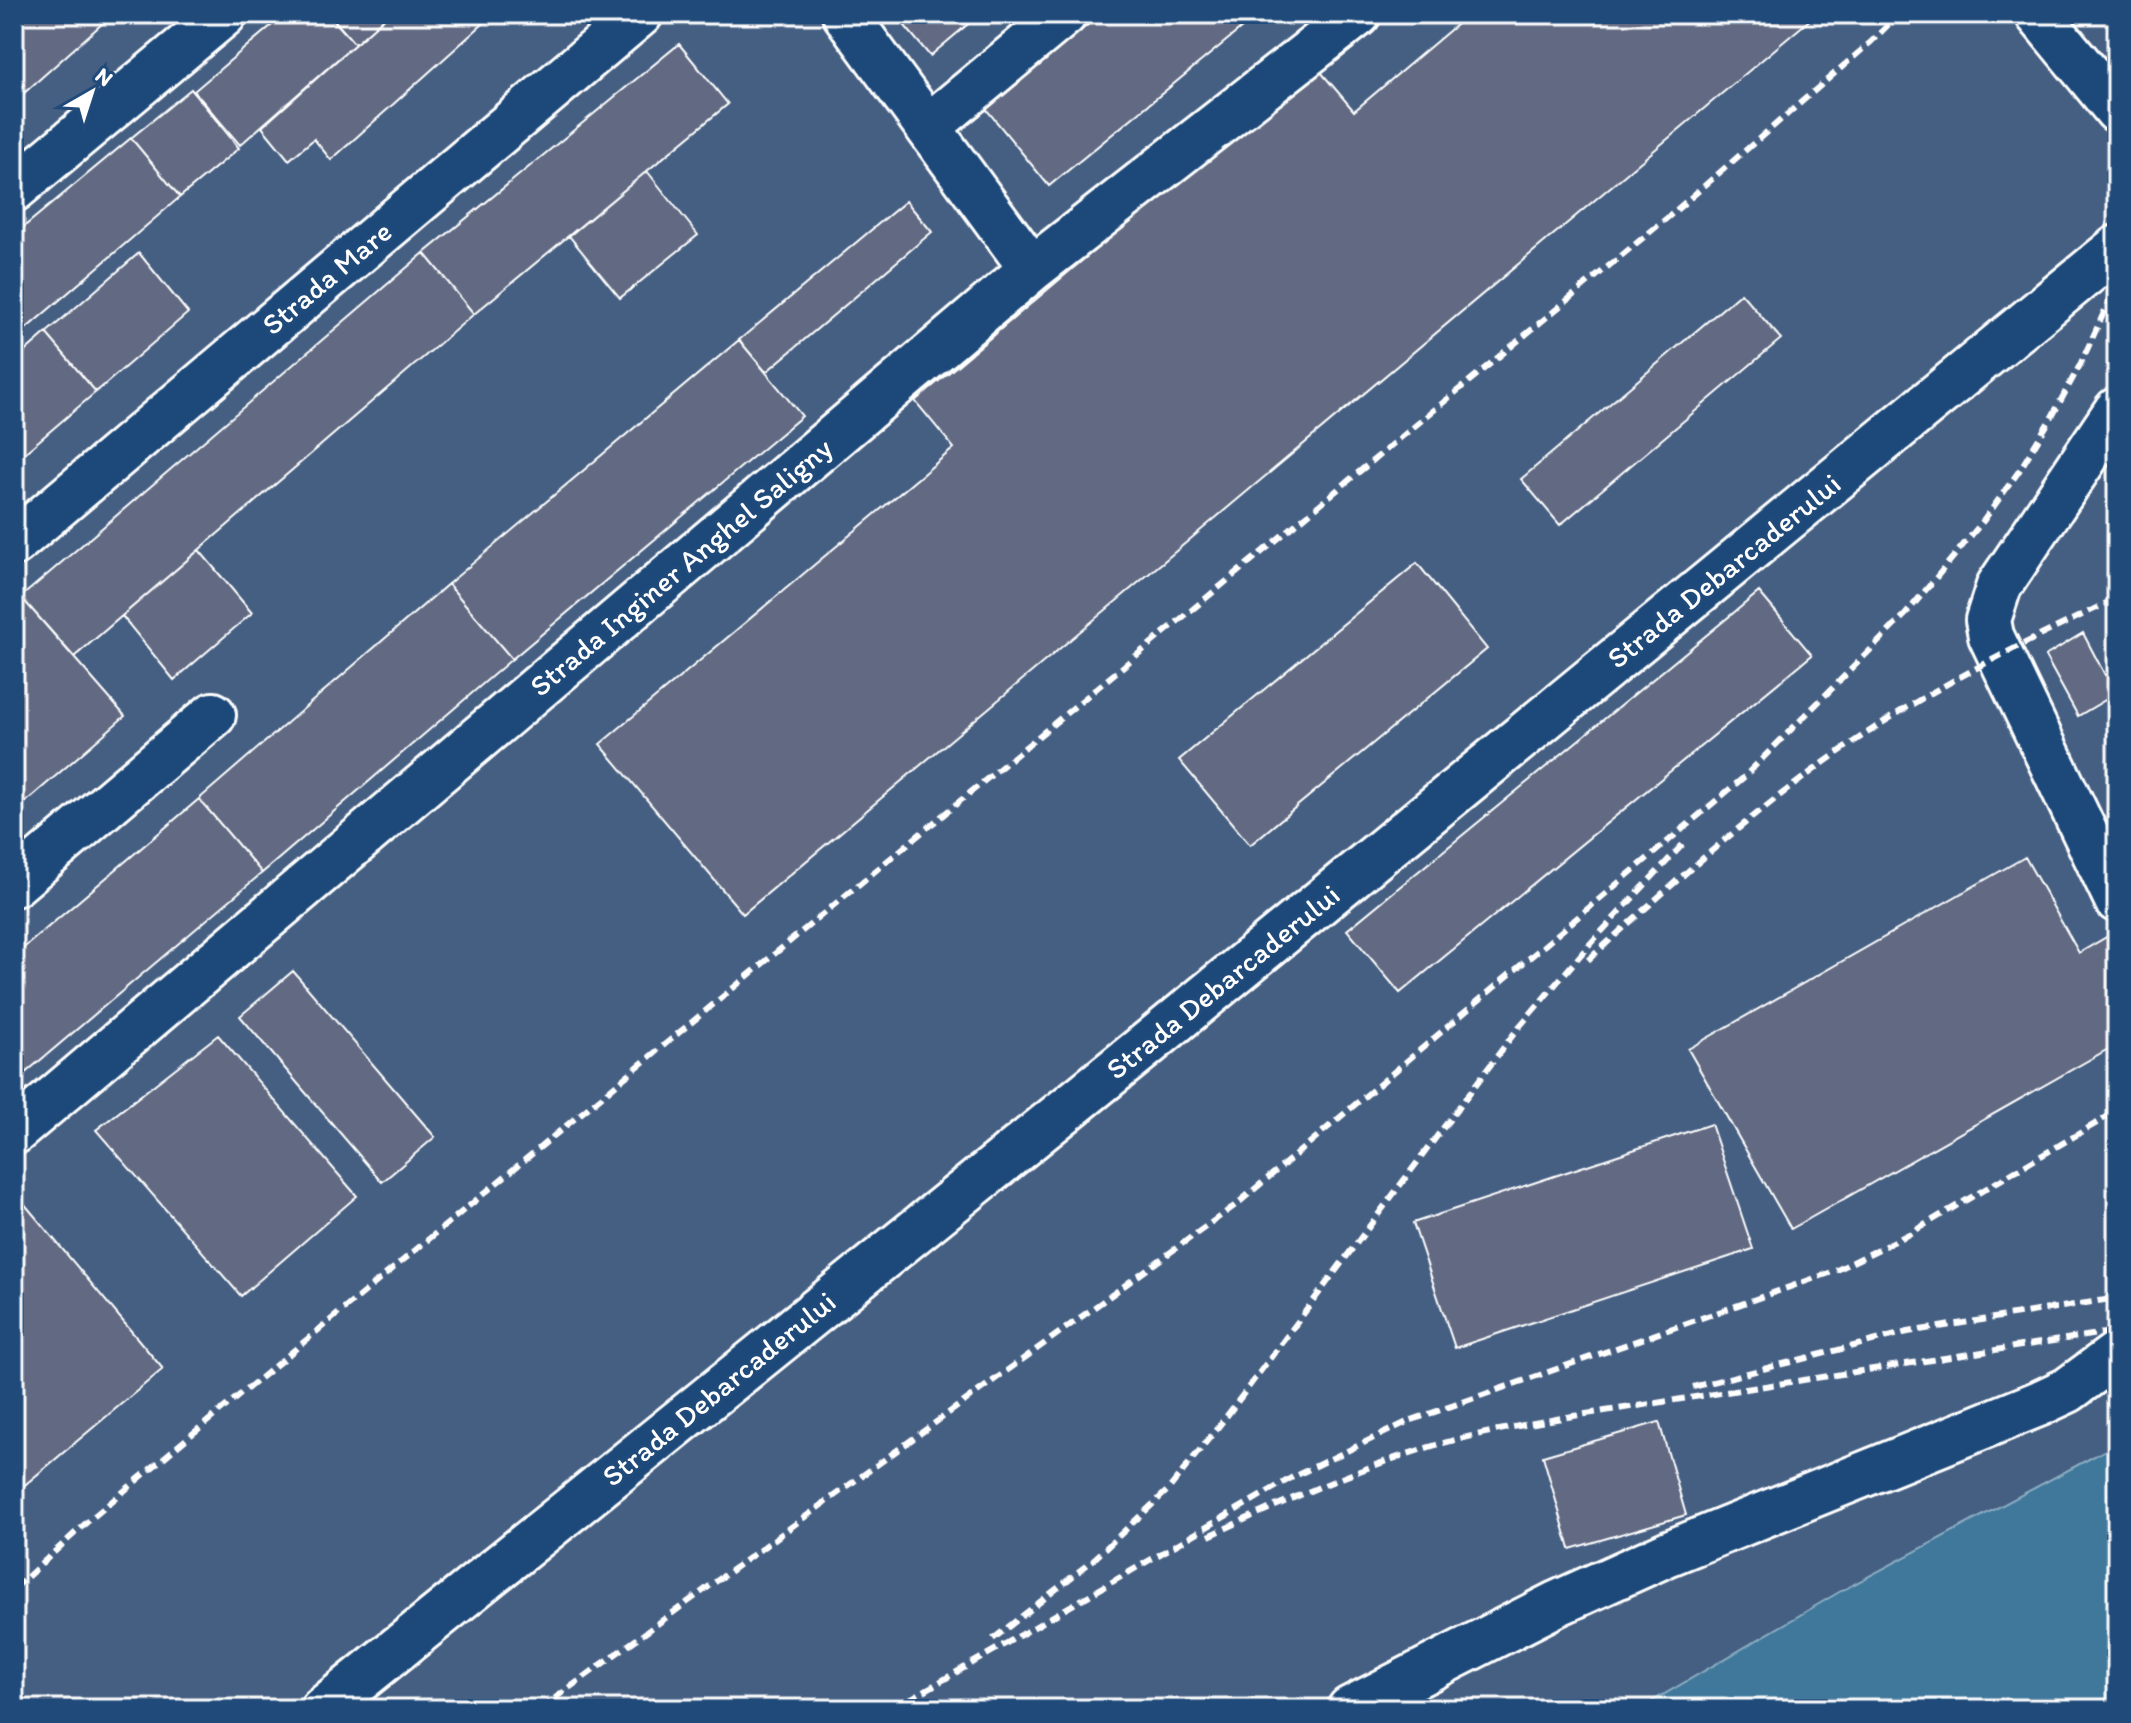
<svg xmlns="http://www.w3.org/2000/svg" width="2131" height="1723" viewBox="0 0 2131 1723" font-family="Itim,sans-serif">
<style>
.built{fill:#455e82}
.water{fill:#40789b;stroke:#8caec3;stroke-width:2}
.building{fill:#626b83;stroke:#fff;stroke-width:2}
.lines{fill:none;stroke-linecap:round;stroke-linejoin:round}
.minor-casing{stroke:#fff;stroke-width:50}
.minor{stroke:#1f4a7a;stroke-width:44}
.rail{stroke:#fff;stroke-width:6;stroke-dasharray:12 6;stroke-linecap:butt}
.labels{text-anchor:middle;stroke-width:7;stroke-linejoin:round;paint-order:stroke}
.street-label{font-size:30px;fill:#fff;stroke:#1f4a7a}
</style>
<rect width="100%" height="100%" fill="#33547d"/>
<filter id="ink" filterUnits="userSpaceOnUse"><feTurbulence type="fractalNoise" baseFrequency=".0125" numOctaves="2"/><feDisplacementMap in="SourceGraphic" scale="16" xChannelSelector="R" yChannelSelector="G"/><feConvolveMatrix kernelMatrix="1 2 1 2 8 2 1 2 1" color-interpolation-filters="sRGB"/></filter>
<g filter="url(#ink)">
<path class="built" d="M14 14H2117V1444L1841 1591 1639 1709H14Z"/>
<path class="water" d="M2117 1444V1709H1639L1841 1591Z"/>
<path class="building" d="M14 14H113L14 102Z
M285 14H328L355 44 240 145 194 91Z
M329 14H389L355 44Z
M389 14H494L331 160 314 139 289 160 262 127Z
M895 14H980L930 56Z
M1101 14H1259L1049 186 986 109Z
M1469 14H1808L1812 18 743 914 600 744 954 448 915 401 1315 65 1354 111Z
M679 44 728 104 474 314 424 253Z
M191 89 239 148 180 197 131 138Z
M131 138 180 197 14 339V235Z
M647 171 698 235 620 298 569 236Z
M906 201 932 232 766 372 739 340Z
M139 253 188 313 96 392 46 333Z
M424 253 474 314 74 657 21 597Z
M1741 293 1781 339 1560 525 1521 479Z
M46 333 96 392 14 462V361Z
M739 340 802 416 512 659 448 584Z
M199 550 252 613 174 680 122 616Z
M1417 563 1487 649 1250 845 1179 760Z
M448 584 512 659 262 873 199 799Z
M1759 592 1812 655 1400 993 1347 930Z
M21 597 125 716 14 812V603Z
M2083 633 2105 675 2117 668V693L2078 716 2045 656Z
M199 799 262 873 24 1074 14 1062V956Z
M2025 857 2079 953 2110 935 2117 948V1044L1791 1229 1688 1049Z
M293 971 435 1137 382 1182 240 1016Z
M218 1035 357 1196 241 1296 96 1130Z
M1711 1124 1753 1249 1455 1348 1413 1223Z
M22 1201 163 1369 14 1494V1207Z
M1659 1422 1686 1515 1570 1549 1543 1456Z"/>
<g class="lines">
<g class="minor-casing">
<path id="minor" d="M845 14 1032 269
M2038 14 2117 110
M928 127 1064 14
M14 189 224 14
M2117 410 1999 586 1988 620 1991 636 2117 900
M14 543 640 14
M14 884 213 715
M14 1132 1032 269 1358 14
M323 1709 1150 1042 2117 248
M1350 1709 1556 1604 1669 1553 2038 1404 2068 1390 2117 1354"/>
</g>
<use href="#minor" class="minor"/>
<path class="rail" d="M1588 960C1680 877 1771 795 1876 727 1952 677 2035 638 2117 598
M1693 1387 1908 1332 2117 1298
M1209 1536C1283 1502 1358 1468 1436 1445 1481 1433 1527 1424 1573 1416L2117 1331
M14 1589 86 1523 179 1445 1667 218 1871 42 1899 14
M993 1639 1092 1561 1168 1490 1226 1417 1519 1027 1589 945 1685 842
M540 1709 1237 1204 1743 778 1905 615 1984 520 2019 471 2053 415 2080 365 2117 284
M893 1709 1293 1477 1409 1421 1835 1271 1909 1234 2117 1111"/>
</g>
</g>
<g class="labels">
<g class="street-label">
<text transform="translate(327 278) rotate(-40)" y="10">Strada Mare</text>
<text transform="translate(681 567) rotate(-40)" y="10">Strada Inginer Anghel Saligny</text>
<text transform="translate(1724 571) rotate(-39)" y="10">Strada Debarcaderului</text>
<text transform="translate(1223 982) rotate(-39)" y="10">Strada Debarcaderului</text>
<text transform="translate(719 1389) rotate(-39)" y="10">Strada Debarcaderului</text>
</g>
</g>
<rect width="2131" height="1723" fill="none" stroke="#1f4a7a" stroke-width="48"/>
<rect x="24" y="24" width="2083" height="1675" fill="none" stroke="#fff" stroke-width="3" filter="url(#ink)"/>
<g transform="translate(92 92) rotate(39)" stroke="#1f4a7a" stroke-width="6" paint-order="stroke">
<path d="M0-6L14 30L0 20L-14 30Z" fill="#ffffff"/>
<text y="-12" font-size="22" font-weight="bold" text-anchor="middle" fill="#ffffff">N</text>
</g>
</svg>
